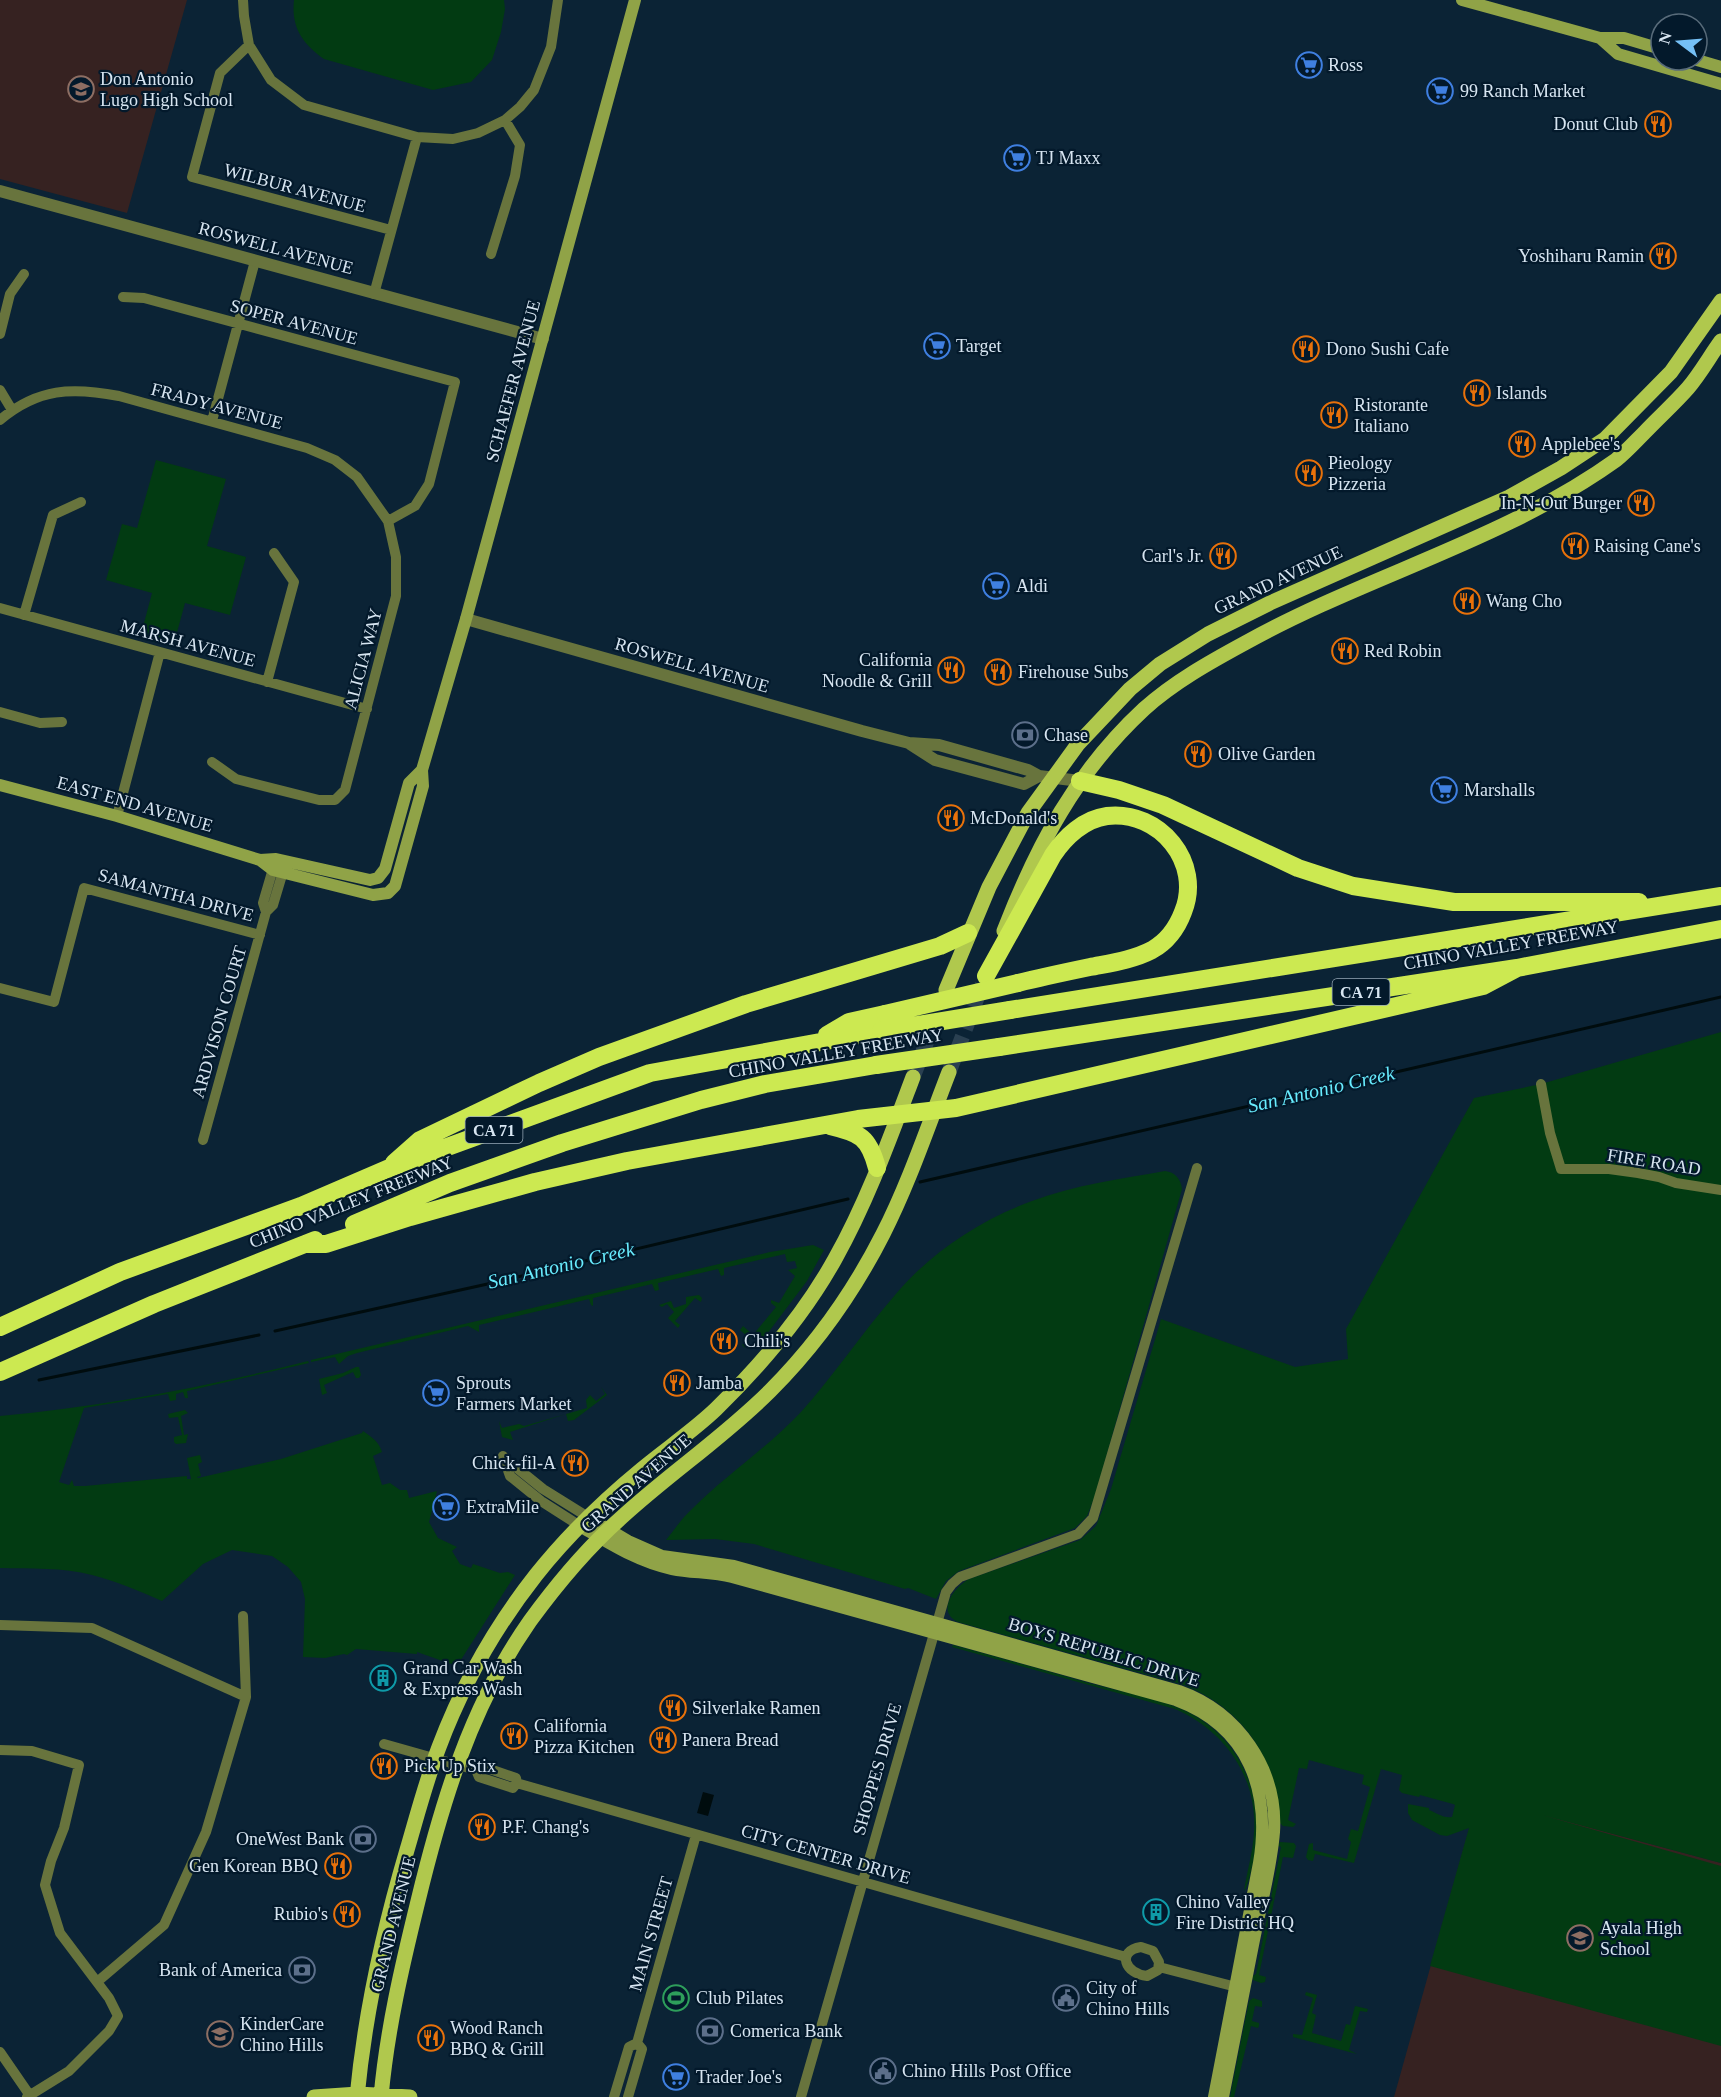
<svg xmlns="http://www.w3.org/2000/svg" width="1721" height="2097" viewBox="0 0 1721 2097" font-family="'Times New Roman',serif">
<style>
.education{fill:#362221}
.green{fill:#023b12}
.water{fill:#000c0e}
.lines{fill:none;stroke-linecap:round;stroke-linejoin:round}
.stream{stroke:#000c0e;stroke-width:3}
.primary-tunnel{stroke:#2a4051;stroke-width:15;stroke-dasharray:15 8;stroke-linecap:butt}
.minor{stroke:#68743d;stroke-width:10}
.tertiary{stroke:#68743d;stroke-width:12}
.secondary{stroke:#90a347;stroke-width:12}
.primary{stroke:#b0c84d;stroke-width:15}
.motorway{stroke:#cce951;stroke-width:18}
.motorway-bridge{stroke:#cce951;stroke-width:18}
.labels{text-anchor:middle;stroke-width:4.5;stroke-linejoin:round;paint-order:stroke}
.shield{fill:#03192b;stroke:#97a8b6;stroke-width:1.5}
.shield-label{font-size:16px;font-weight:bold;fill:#d7e5f1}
.poi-label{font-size:18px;fill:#d7e5f1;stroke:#03192b;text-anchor:start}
.street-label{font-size:18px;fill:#d7e5f1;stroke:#03192b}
.water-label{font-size:20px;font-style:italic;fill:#68ecfe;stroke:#03192b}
</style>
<rect width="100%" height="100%" fill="#0b2335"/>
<path class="education" d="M0 0H187L127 213 0 179Z
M1478 1797 1721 1863V2097H1394Z"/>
<path class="green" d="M294 0H504L505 9 501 32 492 60 471 82 433 90 324 59C302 43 291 27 294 0Z
M156 460 226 479 207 546 246 557 230 615 185 603 173 647 140 638 152 593 106 580 122 524 137 528Z
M1721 1032V1863L1542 1815 1721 1866V2046L1430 1966 1469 1828 1447 1836 1440 1835 1412 1820 1408 1813V1804L1429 1808V1810C1437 1813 1442 1818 1452 1817L1455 1805 1453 1804 1420 1795 1419 1797 1402 1793 1399 1790 1402 1775 1381 1769 1354 1863 1315 1854 1313 1861 1308 1860 1306 1857 1309 1844 1313 1843V1850L1347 1859 1351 1842 1348 1839 1351 1829 1358 1831 1370 1787 1362 1784 1364 1775 1309 1760 1307 1769 1299 1768 1288 1820 1296 1824 1293 1827 1283 1826 1280 1823C1276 1759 1245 1710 1184 1685L958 1622C935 1611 955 1587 969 1579L1080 1540 1096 1526 1111 1489 1161 1319 1295 1367 1348 1359 1346 1329 1474 1098 1541 1084Z
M1165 1171C1175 1172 1181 1179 1182 1189L1095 1496 1087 1516 1075 1528 959 1571 946 1581 936 1599 908 1588 905 1589 754 1544 715 1539 666 1540C674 1530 682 1518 692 1509 726 1475 767 1448 801 1412 834 1375 862 1333 895 1295 930 1253 980 1220 1032 1201 1074 1185 1121 1179 1165 1171Z
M813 1245 824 1250 807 1281 764 1338 761 1342 752 1336 746 1342 745 1348 742 1345 748 1337 740 1330 743 1326 753 1335 776 1307 771 1303V1300L779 1303 795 1276 788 1270 797 1268 795 1261 787 1262 785 1254 724 1268V1275L721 1276 718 1269 658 1283 659 1290 655 1291 652 1284 593 1298V1306L591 1305 589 1299 479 1325V1332L468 1326 357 1353 348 1356 339 1364 335 1357 311 1362V1360L770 1252Z
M699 1295 702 1298 701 1302 695 1298 675 1321 680 1325 678 1328 668 1318 674 1312 667 1304 662 1307 659 1305 671 1301 674 1308 686 1304V1297Z
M308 1361 309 1363 187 1391 188 1398H185L183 1392 176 1394V1400L170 1401 168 1394 84 1408 59 1482 69 1485 72 1480 74 1486H85L187 1476V1479H191L187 1458 200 1455 202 1462 198 1464 201 1476 197 1477 198 1478 281 1459 362 1433 363 1431C372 1437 379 1442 382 1452L373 1456 382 1485 390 1483 400 1490H407L409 1498 437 1491 429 1522 438 1538 457 1547 452 1551 460 1564 471 1568 473 1564 500 1573 508 1572 515 1575 457 1666 417 1652V1654L356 1649 347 1655 344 1654 325 1658 303 1657 305 1599 301 1582 288 1567 272 1556 232 1550 203 1564 162 1601C139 1591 116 1581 92 1575 63 1567 30 1569 0 1568V1416C104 1406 206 1387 308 1361Z
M356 1367H359L361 1375 359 1378H356L353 1372 324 1385 327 1393 322 1395 319 1379 343 1373Z
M601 1387 607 1395 574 1420 568 1421 566 1414 510 1432 513 1440 502 1437 499 1421 502 1428 519 1424 524 1426 587 1408 586 1400 590 1395 596 1401 605 1394Z
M185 1410 188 1413 181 1416 184 1435 188 1434 186 1443 176 1444 174 1442V1437L182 1435 178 1417 169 1418 168 1414Z
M953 1645C998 1657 1044 1670 1089 1683 1122 1692 1160 1698 1190 1713 1256 1748 1269 1823 1246 1888L1244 1891C1247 1871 1253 1852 1254 1832 1258 1777 1224 1730 1175 1709L952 1647Z
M1280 1842 1294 1843 1296 1846 1293 1858 1283 1857 1259 1975 1266 1977 1265 1982 1261 1983 1253 1980V1976L1256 1974 1281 1847 1278 1846Z
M1306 1992 1317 1995 1312 2013 1316 2015 1312 2033 1341 2041 1346 2024 1350 2025 1355 2006 1368 2009 1367 2012 1360 2011 1349 2050 1357 2054 1293 2037V2034L1302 2035 1313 1998 1305 1995Z
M1253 1998 1262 2001V2007L1255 2006 1252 2021 1259 2023V2026L1258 2028 1251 2026 1234 2097H1230L1249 2001Z"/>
<path class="water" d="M703 1792 714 1795 708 1816 697 1813Z"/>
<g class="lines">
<path class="stream" d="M920 1182 1721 997
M275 1331 492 1283 848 1199
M39 1380 259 1335"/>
<path class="primary-tunnel" d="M949 1072 982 985
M913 1077 938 1013"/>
<path class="minor" d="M243 0 244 16 249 45 271 80 304 105 417 137 453 139 478 133 505 120 520 107 534 90 551 47 558 0
M249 45 220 73 192 177 391 230
M491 254 515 176 520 145 505 120
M374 294 417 137
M123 297 144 298 455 382 429 484 415 506 388 521
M0 334 10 294 24 274
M0 390 12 410
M0 420C38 388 72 387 119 396L307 448 335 460 357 477 388 521 396 557V596L345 790 335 800H319L236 779 212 762
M212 421 255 261
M0 608 367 709
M24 615 53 515 81 502
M267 682 294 582 274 553
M0 712 40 723 62 722
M117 816 160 652
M266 912 263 903 275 862
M0 988 54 1002 84 888 260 935
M1541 1084 1550 1133 1561 1169H1609L1638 1173 1659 1177 1676 1183 1721 1190
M203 1140 266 912 273 905 285 865
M503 1456 510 1476 541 1501 580 1526
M507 1463 517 1468 543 1489 588 1517
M0 1625 92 1628 246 1697
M384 1744 476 1770 484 1767 516 1778 517 1783
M0 1750 32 1751 79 1765 64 1828 51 1861 45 1885 60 1933 109 1998 118 2016 109 2031 69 2071 27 2097
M476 1770 479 1777 513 1788 517 1783 520 1784 1126 1957
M1141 1947 1153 1951 1159 1962 1158 1970 1147 1976C1125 1974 1116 1951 1141 1947Z
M1159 1967 1244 1989
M97 1982 164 1925 206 1832 246 1697 243 1616
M0 2052 31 2097
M614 2097 629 2047 637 2043 696 1835
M628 2097 642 2049 637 2043
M801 2097 946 1592 952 1584 960 1577 1078 1534 1093 1518 1197 1168"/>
<path class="tertiary" d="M0 191 543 339
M466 619 862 731 909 743 939 745 1028 770 1039 776 1080 781
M910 744 935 760 1024 784 1039 776"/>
<path class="secondary" d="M1462 0 1600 38H1624L1661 49
M1600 38 1618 54 1721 84
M1697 60 1721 67
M0 785 117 816 260 860 273 870 373 895 388 893 395 886 423 786 422 770 466 619 635 0
M260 860 276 859 370 880 378 878 385 869 409 783 422 770
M588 1517 628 1541 662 1556 734 1566 1179 1691C1238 1712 1278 1769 1274 1832 1271 1870 1260 1908 1253 1945 1243 1995 1233 2046 1223 2097
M580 1526C609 1543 638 1562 672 1569 692 1573 712 1572 732 1577L1176 1700C1249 1727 1271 1791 1259 1863L1214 2097"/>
<path class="primary" d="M1004 931C1037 846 1076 772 1144 709 1174 682 1210 662 1245 643 1365 576 1503 541 1616 460 1626 452 1635 442 1644 433 1658 418 1674 404 1688 388 1700 374 1710 356 1721 341
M946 990 989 887 1028 813 1078 744 1130 689 1160 664 1208 634 1270 603 1509 497 1561 468 1605 439 1671 372 1721 301
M314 2097 358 2094 410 2097
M357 2097C365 2013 383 1931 407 1850 417 1816 426 1781 439 1747 462 1686 495 1627 536 1575 567 1536 603 1501 642 1469 666 1449 693 1431 716 1409 762 1364 804 1315 835 1259 867 1202 890 1138 913 1077
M381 2097C387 2030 402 1966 418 1901 442 1802 471 1705 530 1621 557 1584 588 1547 622 1517 670 1473 724 1437 770 1391 815 1346 854 1291 883 1234 909 1183 928 1126 949 1072"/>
<path class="motorway" d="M1080 781 1119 790 1163 805 1298 868 1353 886 1454 902H1639
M986 976 1053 855C1065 837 1084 819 1107 816 1160 810 1203 863 1183 912 1177 928 1168 941 1152 950 1133 960 1110 963 1090 967 1066 972 1042 977 1018 983
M1010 1010 1721 896
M827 1035 849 1022 885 1014
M999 1047 1517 968 1721 929
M830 1126C860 1133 869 1137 877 1168
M394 1163 420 1140 539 1083 599 1057 746 1004 940 946 968 933
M354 1224 450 1183 562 1143 701 1100 765 1084 876 1065
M305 1244H326L410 1217 535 1182 627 1161 858 1119 956 1108 1483 986 1517 968
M0 1327 120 1272 301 1206 387 1169 650 1073 881 1031
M0 1372 154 1304 315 1240"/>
<path class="motorway-bridge" d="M885 1014 1018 983
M881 1031 1010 1010
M876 1065 999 1047"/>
</g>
<defs>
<g id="supermarket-ring" transform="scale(1.35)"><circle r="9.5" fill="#03192b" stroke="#3f7fe0" stroke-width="1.5"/><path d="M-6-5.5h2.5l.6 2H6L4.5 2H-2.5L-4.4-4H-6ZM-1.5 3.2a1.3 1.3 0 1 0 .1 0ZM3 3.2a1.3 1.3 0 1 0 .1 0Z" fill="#3f7fe0"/></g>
<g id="school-ring" transform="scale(1.35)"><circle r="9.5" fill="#03192b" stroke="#8d6e63" stroke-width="1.5"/><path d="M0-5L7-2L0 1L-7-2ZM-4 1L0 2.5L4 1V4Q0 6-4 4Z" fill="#8d6e63"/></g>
<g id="restaurant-ring" transform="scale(1.35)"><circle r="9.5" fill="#03192b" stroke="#e8710a" stroke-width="1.5"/><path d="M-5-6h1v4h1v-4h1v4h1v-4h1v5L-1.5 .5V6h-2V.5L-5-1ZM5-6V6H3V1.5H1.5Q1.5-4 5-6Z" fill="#e8710a"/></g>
<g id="bank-ring" transform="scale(1.35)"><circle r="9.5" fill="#03192b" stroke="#5c6f8a" stroke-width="1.5"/><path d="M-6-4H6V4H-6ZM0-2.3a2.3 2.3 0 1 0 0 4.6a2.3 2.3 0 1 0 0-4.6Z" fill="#5c6f8a"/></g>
<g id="building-ring" transform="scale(1.35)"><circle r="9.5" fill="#03192b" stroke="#0f9aa8" stroke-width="1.5"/><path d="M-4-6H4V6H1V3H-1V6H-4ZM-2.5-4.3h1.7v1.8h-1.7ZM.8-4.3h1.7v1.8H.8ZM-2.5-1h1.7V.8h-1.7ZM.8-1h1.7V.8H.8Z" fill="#0f9aa8"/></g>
<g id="stadium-ring" transform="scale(1.35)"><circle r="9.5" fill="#03192b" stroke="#2e9e5b" stroke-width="1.5"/><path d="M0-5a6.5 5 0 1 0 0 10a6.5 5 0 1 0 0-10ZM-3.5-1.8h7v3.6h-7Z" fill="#2e9e5b"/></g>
<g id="civic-ring" transform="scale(1.35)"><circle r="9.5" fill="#03192b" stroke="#5c6f8a" stroke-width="1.5"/><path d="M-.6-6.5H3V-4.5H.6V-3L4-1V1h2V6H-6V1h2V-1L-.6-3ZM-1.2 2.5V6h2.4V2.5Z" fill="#5c6f8a"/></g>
</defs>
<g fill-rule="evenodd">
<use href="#supermarket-ring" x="1309" y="65"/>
<use href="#school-ring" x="81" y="89"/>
<use href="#supermarket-ring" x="1440" y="91"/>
<use href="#restaurant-ring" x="1658" y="124"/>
<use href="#supermarket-ring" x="1017" y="158"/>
<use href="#restaurant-ring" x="1663" y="256"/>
<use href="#supermarket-ring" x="937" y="346"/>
<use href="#restaurant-ring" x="1306" y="349"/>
<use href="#restaurant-ring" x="1477" y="393"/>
<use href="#restaurant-ring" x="1334" y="415"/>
<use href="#restaurant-ring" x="1522" y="444"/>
<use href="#restaurant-ring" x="1309" y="473"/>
<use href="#restaurant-ring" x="1641" y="503"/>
<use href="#restaurant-ring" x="1575" y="546"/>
<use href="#restaurant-ring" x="1223" y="556"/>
<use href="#supermarket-ring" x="996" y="586"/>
<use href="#restaurant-ring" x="1467" y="601"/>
<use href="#restaurant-ring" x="1345" y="651"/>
<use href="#restaurant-ring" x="951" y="670"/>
<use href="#restaurant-ring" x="998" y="672"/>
<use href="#bank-ring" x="1025" y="735"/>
<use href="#restaurant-ring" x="1198" y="754"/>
<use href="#supermarket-ring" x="1444" y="790"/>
<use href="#restaurant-ring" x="951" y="818"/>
<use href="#restaurant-ring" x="724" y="1341"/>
<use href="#restaurant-ring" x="677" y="1383"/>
<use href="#supermarket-ring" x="436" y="1393"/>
<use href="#restaurant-ring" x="575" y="1463"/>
<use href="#supermarket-ring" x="446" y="1507"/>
<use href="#building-ring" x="383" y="1678"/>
<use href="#restaurant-ring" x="673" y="1708"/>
<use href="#restaurant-ring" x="514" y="1736"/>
<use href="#restaurant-ring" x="663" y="1740"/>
<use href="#restaurant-ring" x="384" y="1766"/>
<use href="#restaurant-ring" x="482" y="1827"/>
<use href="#bank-ring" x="363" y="1839"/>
<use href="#restaurant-ring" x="338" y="1866"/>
<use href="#building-ring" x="1156" y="1912"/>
<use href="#restaurant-ring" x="347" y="1914"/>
<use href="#school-ring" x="1580" y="1938"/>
<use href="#bank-ring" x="302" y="1970"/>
<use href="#stadium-ring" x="676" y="1998"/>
<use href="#civic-ring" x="1066" y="1998"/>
<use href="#bank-ring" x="710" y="2031"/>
<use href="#school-ring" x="220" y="2034"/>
<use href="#restaurant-ring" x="431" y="2038"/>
<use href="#civic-ring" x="883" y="2071"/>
<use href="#supermarket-ring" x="676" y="2077"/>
</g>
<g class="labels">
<g class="shield">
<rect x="1332.5" y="979" width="57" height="26" rx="4.5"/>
<rect x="465.5" y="1117" width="57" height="26" rx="4.5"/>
</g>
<g class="shield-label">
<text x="1361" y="998">CA 71</text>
<text x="494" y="1136">CA 71</text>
</g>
<g class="poi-label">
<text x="1328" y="71">Ross</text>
<text x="100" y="85">Don Antonio<tspan x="100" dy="21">Lugo High School</tspan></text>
<text x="1460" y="97">99 Ranch Market</text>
<text x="1638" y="130" text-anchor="end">Donut Club</text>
<text x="1036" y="164">TJ Maxx</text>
<text x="1644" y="262" text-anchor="end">Yoshiharu Ramin</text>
<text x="956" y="352">Target</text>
<text x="1326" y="355">Dono Sushi Cafe</text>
<text x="1496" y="399">Islands</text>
<text x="1354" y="411">Ristorante<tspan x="1354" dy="21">Italiano</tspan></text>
<text x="1541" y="450">Applebee's</text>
<text x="1328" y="469">Pieology<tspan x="1328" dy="21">Pizzeria</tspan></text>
<text x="1622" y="509" text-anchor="end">In-N-Out Burger</text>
<text x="1594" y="552">Raising Cane's</text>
<text x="1204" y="562" text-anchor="end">Carl's Jr.</text>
<text x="1016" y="592">Aldi</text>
<text x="1486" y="607">Wang Cho</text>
<text x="1364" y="657">Red Robin</text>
<text x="932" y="666" text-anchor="end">California<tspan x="932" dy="21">Noodle &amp; Grill</tspan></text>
<text x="1018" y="678">Firehouse Subs</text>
<text x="1044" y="741">Chase</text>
<text x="1218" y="760">Olive Garden</text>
<text x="1464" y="796">Marshalls</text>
<text x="970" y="824">McDonald's</text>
<text x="744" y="1347">Chili's</text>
<text x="456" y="1389">Sprouts<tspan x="456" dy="21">Farmers Market</tspan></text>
<text x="696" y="1389">Jamba</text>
<text x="556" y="1469" text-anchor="end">Chick-fil-A</text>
<text x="466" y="1513">ExtraMile</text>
<text x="403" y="1674">Grand Car Wash<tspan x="403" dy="21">&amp; Express Wash</tspan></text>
<text x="692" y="1714">Silverlake Ramen</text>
<text x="534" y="1732">California<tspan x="534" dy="21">Pizza Kitchen</tspan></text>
<text x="682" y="1746">Panera Bread</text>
<text x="404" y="1772">Pick Up Stix</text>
<text x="502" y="1833">P.F. Chang's</text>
<text x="344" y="1845" text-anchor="end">OneWest Bank</text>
<text x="318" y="1872" text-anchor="end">Gen Korean BBQ</text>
<text x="1176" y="1908">Chino Valley<tspan x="1176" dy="21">Fire District HQ</tspan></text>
<text x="328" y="1920" text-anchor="end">Rubio's</text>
<text x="1600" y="1934">Ayala High<tspan x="1600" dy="21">School</tspan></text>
<text x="282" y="1976" text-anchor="end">Bank of America</text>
<text x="1086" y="1994">City of<tspan x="1086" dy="21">Chino Hills</tspan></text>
<text x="696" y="2004">Club Pilates</text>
<text x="240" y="2030">KinderCare<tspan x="240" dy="21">Chino Hills</tspan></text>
<text x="450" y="2034">Wood Ranch<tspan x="450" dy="21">BBQ &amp; Grill</tspan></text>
<text x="730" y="2037">Comerica Bank</text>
<text x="902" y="2077">Chino Hills Post Office</text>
<text x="696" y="2083">Trader Joe's</text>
</g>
<g class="street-label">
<text transform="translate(295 188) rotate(15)" y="6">WILBUR AVENUE</text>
<text transform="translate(276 248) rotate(15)" y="6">ROSWELL AVENUE</text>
<text transform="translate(294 322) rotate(15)" y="6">SOPER AVENUE</text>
<text transform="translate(513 381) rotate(-75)" y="6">SCHAEFER AVENUE</text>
<text transform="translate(217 406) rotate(15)" y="6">FRADY AVENUE</text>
<text transform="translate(1278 580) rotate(-25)" y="6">GRAND AVENUE</text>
<text transform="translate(188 643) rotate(15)" y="6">MARSH AVENUE</text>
<text transform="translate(363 659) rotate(-75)" y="6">ALICIA WAY</text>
<text transform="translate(692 665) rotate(16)" y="6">ROSWELL AVENUE</text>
<text transform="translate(135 804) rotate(16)" y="6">EAST END AVENUE</text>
<text transform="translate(176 895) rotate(15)" y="6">SAMANTHA DRIVE</text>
<text transform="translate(1511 945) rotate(-10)" y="6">CHINO VALLEY FREEWAY</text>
<text transform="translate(219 1022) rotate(-74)" y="6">ARDVISON COURT</text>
<text transform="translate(836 1053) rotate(-10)" y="6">CHINO VALLEY FREEWAY</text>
<text transform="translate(1654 1162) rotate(9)" y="6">FIRE ROAD</text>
<text transform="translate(351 1202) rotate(-22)" y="6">CHINO VALLEY FREEWAY</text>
<text transform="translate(636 1483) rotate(-41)" y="6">GRAND AVENUE</text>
<text transform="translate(1104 1652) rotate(17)" y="6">BOYS REPUBLIC DRIVE</text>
<text transform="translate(877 1769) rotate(-74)" y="6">SHOPPES DRIVE</text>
<text transform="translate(826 1854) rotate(16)" y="6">CITY CENTER DRIVE</text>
<text transform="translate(393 1924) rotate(-76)" y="6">GRAND AVENUE</text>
<text transform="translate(651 1934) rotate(-74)" y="6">MAIN STREET</text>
</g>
<g class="water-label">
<text transform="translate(1321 1089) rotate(-13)" y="7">San Antonio Creek</text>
<text transform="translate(561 1265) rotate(-13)" y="7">San Antonio Creek</text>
</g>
</g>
<g transform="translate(1679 42) rotate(286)"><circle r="28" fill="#03192b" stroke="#586b7a" stroke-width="1.5"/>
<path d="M0-4.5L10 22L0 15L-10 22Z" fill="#75c0f6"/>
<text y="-9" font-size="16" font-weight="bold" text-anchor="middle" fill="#d7e5f1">N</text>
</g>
</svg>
